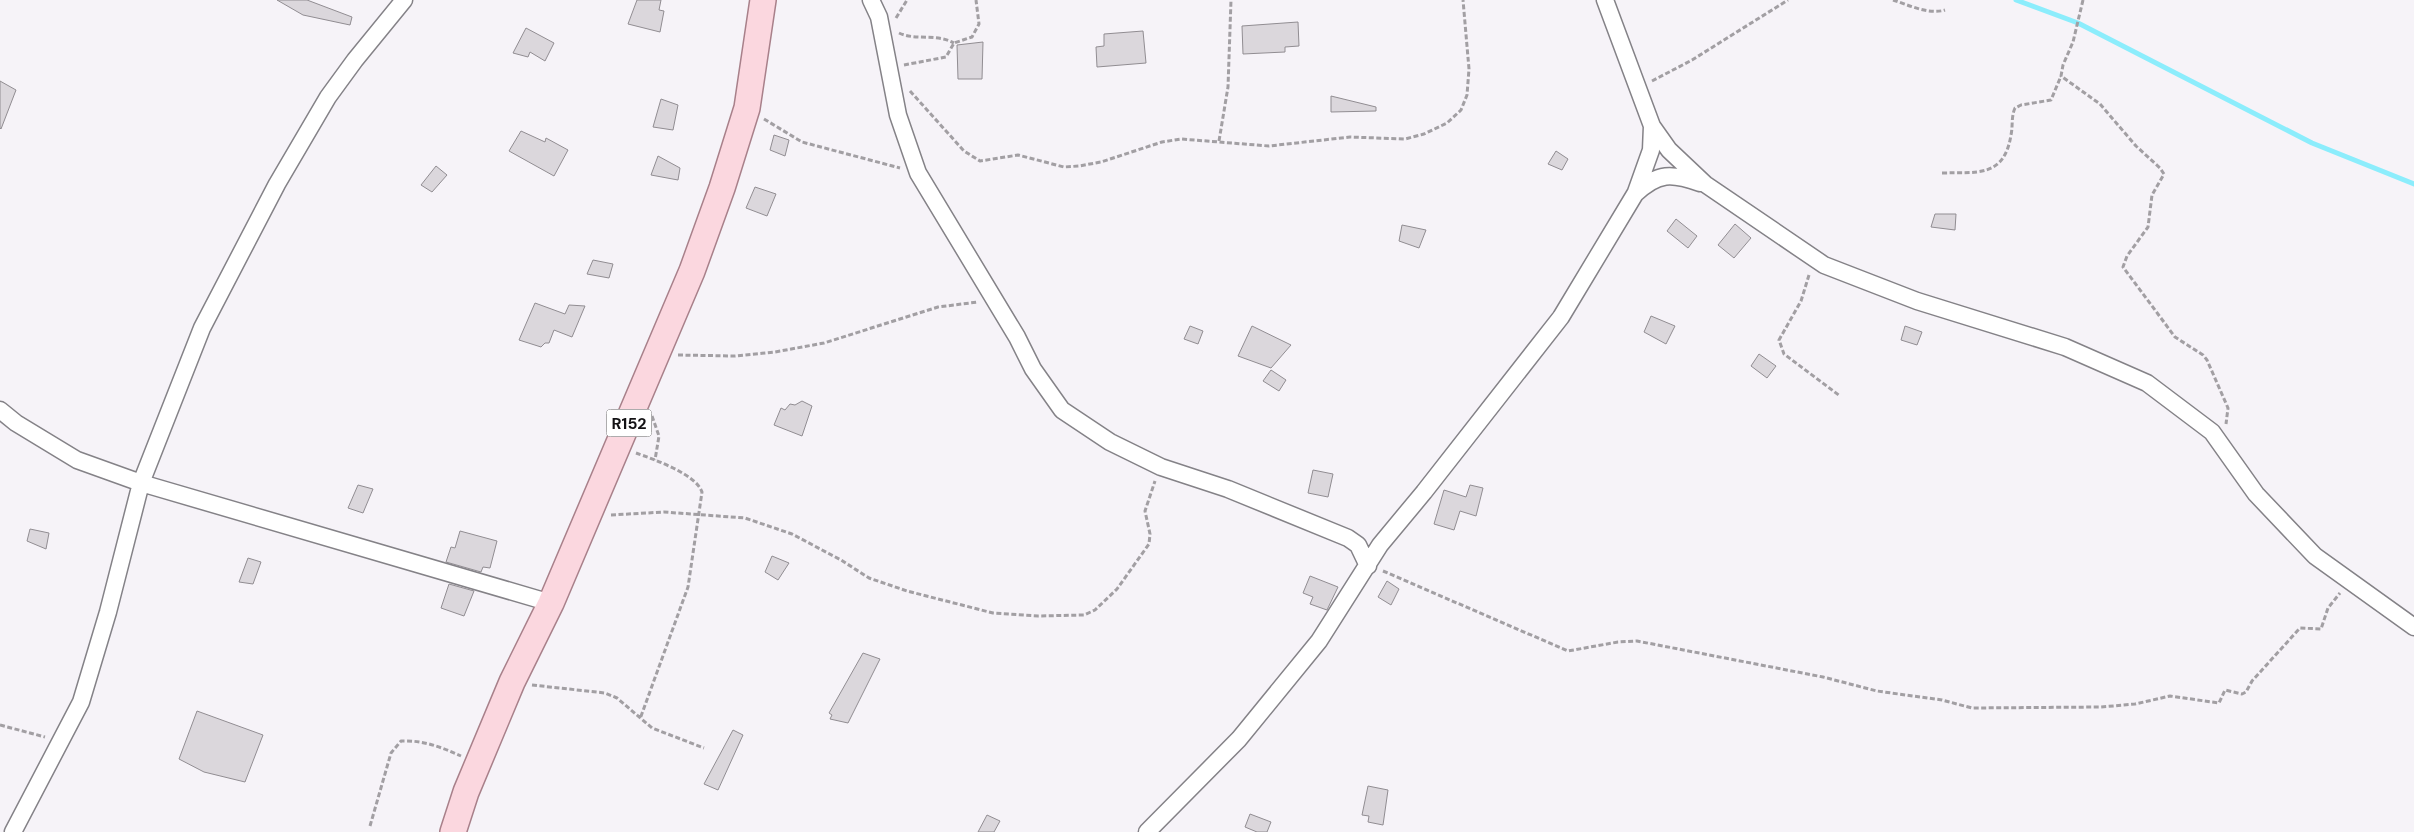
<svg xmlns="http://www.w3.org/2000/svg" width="2414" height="832" font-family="'DM Sans',sans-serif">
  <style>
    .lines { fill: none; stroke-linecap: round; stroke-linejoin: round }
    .stream { stroke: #8cedfc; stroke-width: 5 }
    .building { fill: #dbd7dc; stroke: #918d92 }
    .minor-casing { stroke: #848287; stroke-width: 19 }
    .primary-casing { stroke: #a8808a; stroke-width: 28 }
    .path { stroke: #a29fa3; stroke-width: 3; stroke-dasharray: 5 2.5; stroke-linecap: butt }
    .minor { stroke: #fff; stroke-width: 16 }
    .primary { stroke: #fbd7df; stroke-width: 25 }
    .labels { text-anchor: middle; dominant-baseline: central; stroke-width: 4; stroke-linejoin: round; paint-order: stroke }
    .shield { fill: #fff; stroke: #5a595a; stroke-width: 1 }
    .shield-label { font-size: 16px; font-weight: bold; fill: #131214 }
  </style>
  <rect width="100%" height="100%" fill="#f6f3f8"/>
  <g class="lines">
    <!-- stream -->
    <path class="stream" d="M2016,0L2078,23L2312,143L2414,184"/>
  </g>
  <!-- building -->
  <path class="building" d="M277,0H307L352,17L350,25L303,15Z
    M637,0H661L659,10L664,11L660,32L628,24Z
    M1298,22L1299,46L1285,47V52L1243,54L1242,26Z
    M526,28L554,43L545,61L530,52L528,57L513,53Z
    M1143,31L1146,63L1097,67L1096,47L1104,46V34Z
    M983,42L982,79H958L957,45Z
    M0,81L16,90L1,129L0,128Z
    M1331,96L1376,107V111L1331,112Z
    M661,99L678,105L673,130L653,127Z
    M521,131L545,142L546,138L568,150L554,176L509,151Z
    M774,135L789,140L785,156L770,150Z
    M1556,151L1568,159L1562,170L1548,164Z
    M658,156L680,168L678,180L651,175Z
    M436,166L447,175L432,192L421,185Z
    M755,187L776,194L767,216L746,208Z
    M1935,214H1956L1955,230L1931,227Z
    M1676,219L1697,236L1688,248L1667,231Z
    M1735,224L1751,238L1734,258L1718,245Z
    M1402,225L1426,230L1419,248L1399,241Z
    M593,260L613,264L609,278L587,274Z
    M535,303L565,314L569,305L585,306L572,337L554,330L549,343H545L541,347L519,340Z
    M1651,316L1675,326L1666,344L1644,332Z
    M1190,326L1203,331L1198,344L1184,339Z
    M1252,326L1291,345L1271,368L1238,356Z
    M1905,326L1922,332L1917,345L1901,340Z
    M1759,354L1776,366L1767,378L1751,366Z
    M1271,370L1286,380L1279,391L1263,381Z
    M802,401L812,406L802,436L774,425L781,408L785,410L790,404L795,405Z
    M1313,470L1333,474L1328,497L1308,493Z
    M358,485L373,489L363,513L348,508Z
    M1470,485L1483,488L1476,516L1460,511L1454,530L1434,524L1444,490L1466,497Z
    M30,529L49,533L46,549L27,541Z
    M460,531L497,541L490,568L483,567L481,572L446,562L451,547L455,548Z
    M772,556L789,563L778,580L765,572Z
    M248,558L261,562L253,584L239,582Z
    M1310,576L1338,587L1327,610L1310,604L1313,597L1303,593Z
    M1387,581L1399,589L1391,605L1378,597Z
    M449,584L474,591L464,616L441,608Z
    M863,653L880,659L848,723L830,719L832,715L829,713Z
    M197,711L263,735L245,782L204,772L179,759Z
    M733,730L743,735L718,790L704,784Z
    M1368,786L1388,790L1383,825L1368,822L1369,816L1362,815Z
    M1250,814L1271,822L1267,832H1257L1245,827Z
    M987,815L1000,821L994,832H978Z"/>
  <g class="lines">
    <defs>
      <path id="minor" d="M871,0L879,17L898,115L918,173L1017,337L1033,369L1062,410L1110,442L1161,467L1228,489L1348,538L1358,545L1368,566
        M1605,0L1652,126L1669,150L1705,184L1824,265L1917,301L2065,347L2147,383L2212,432L2256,494L2315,556L2414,627
        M1636,192L1651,150L1652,126
        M0,410L16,423L77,460L141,483L551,603
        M13,832L81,702L108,612L141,483L202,328L277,184L328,97L355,60L404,0
        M1147,832L1239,739L1319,641L1380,545L1424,492L1561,317L1635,194C1658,172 1672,173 1700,183"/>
      <path id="primary" d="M453,832L466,792L512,682L551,603L692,271L722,188L747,108L763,0"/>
    </defs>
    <!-- minor casing -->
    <use href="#minor" class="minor-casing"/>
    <!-- primary casing -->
    <use href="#primary" class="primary-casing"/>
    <!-- path -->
    <path class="path" d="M1893,0C1909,5 1928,15 1945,10
      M2083,0L2073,42L2063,65L2061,76L2100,104L2136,146L2160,168L2164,174L2152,195L2148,227L2127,256L2123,267L2175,337L2203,355L2207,360L2228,408L2226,424
      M896,18L907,0
      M899,33C916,41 936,33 954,43
      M904,65L946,57L954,43L972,37L979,24L976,0
      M1652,81L1692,60L1788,0
      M910,91L964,151L980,161L1018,155L1064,167L1079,166L1101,162L1162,142L1181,139L1269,146L1350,137L1405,139L1424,134L1447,123L1461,110L1467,95L1469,69L1463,0
      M764,119L802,142L900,168
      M1219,141L1228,87L1231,0
      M1942,173C1977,172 2004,178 2011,135C2013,126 2011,117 2015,108L2021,105L2051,100L2061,76
      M1809,275L1801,301L1779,340L1784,354L1840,396
      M678,355L735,356L775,352L824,343L938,307L978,302
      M652,416L659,436L655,460
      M636,453C653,459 696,474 702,492L688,587L640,719
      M611,515L664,512L745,518L792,534L841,560L869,578L907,591L993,613L1038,616L1084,615L1095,610L1117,589L1149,544L1150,534L1145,511L1155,481
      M1383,571L1568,651L1618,642L1637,641L1823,677L1877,691L1942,700L1972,708L2101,707L2135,704L2170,696L2219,703L2225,690L2242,694L2246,692L2252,681L2300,628L2321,629L2328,608L2340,593
      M532,685L605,693L617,698L652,728L704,748
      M0,725L45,737
      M370,826L391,753L401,741C423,740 441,747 461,756"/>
    <!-- minor -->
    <use href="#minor" class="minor"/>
    <!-- primary -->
    <use href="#primary" class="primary"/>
  </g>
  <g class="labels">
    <!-- shield labels -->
    <rect class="shield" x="606.5" y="409.5" width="45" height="27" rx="4"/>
    <g class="shield-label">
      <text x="629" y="423">R152</text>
    </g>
  </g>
</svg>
